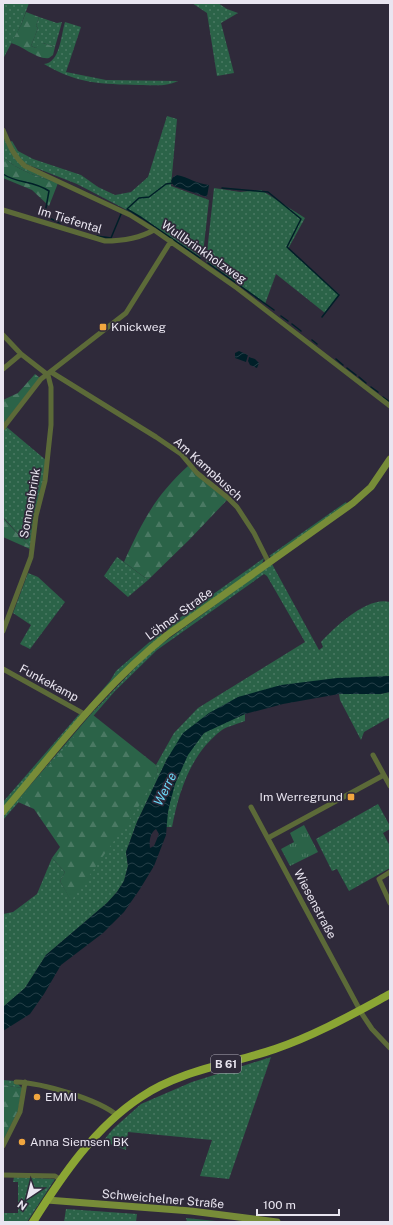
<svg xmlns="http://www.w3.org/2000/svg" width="393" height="1225" font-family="'Public Sans',sans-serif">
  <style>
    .grass { fill: url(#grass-dots) }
    .forest { fill: url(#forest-firs) }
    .park { fill: url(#park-tufts) }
    .water { fill: url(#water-waves); fill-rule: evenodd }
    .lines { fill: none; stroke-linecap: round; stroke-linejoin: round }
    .stream { stroke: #001f28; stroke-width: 1.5 }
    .street { stroke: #5c6a38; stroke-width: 5 }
    .secondary { stroke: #778c38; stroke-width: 7 }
    .primary { stroke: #8ba634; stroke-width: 8 }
    .poi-dot { fill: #f1a63f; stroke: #2f2a3a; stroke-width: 1.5 }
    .labels { text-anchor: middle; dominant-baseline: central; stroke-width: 3.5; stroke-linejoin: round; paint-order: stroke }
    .shield { fill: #2f2a3a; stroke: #b1adb9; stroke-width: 1 }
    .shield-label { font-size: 11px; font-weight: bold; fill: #e9e5f0 }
    .street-label { font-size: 12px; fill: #e9e5f0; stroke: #2f2a3a }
    .poi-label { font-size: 12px; fill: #e9e5f0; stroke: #2f2a3a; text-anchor: start }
    .water-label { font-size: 13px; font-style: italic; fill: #6bd7f7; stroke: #2f2a3a }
  </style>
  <defs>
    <pattern id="grass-dots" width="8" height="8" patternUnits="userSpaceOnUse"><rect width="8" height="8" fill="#2b6348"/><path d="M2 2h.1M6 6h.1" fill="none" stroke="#4a7963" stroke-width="1.8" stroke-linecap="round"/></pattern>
    <pattern id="forest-firs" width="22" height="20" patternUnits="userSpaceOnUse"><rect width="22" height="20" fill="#2b6348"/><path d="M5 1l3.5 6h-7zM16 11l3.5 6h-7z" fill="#4a7963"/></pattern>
    <pattern id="park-tufts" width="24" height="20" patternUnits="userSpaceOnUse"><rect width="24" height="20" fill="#2b6348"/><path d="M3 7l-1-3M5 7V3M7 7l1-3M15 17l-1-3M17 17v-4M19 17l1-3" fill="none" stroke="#4a7963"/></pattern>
    <pattern id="water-waves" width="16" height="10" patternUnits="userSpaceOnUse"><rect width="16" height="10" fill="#001f28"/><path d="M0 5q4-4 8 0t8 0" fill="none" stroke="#253f48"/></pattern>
  </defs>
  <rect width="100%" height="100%" fill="#2f2a3a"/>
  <!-- grass -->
  <path class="grass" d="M3,3H29L21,25L3,59Z
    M192,3H218L227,9L238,13L221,23L234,73L217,76L207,13Z
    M39,17L57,23L62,22L55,47L43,43L36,48L31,46L38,28L36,26Z
    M65,22L81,27L66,72L106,80L178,81C165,87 154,85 139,85C102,84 77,84 44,64C60,63 61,35 65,22Z
    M167,116L177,119L171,186L209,200L203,254L200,257L144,219L77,184L26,164L19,159L10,142L12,141L18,151L33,159L81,175L98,187L115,195L131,192L148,177Z
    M3,136C17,169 27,168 58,183C38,177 19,171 3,157Z
    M214,188L240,192L261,190L305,218L288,249L339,294L325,313L276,274L265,304L206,261Z
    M3,424L47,461L30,547L3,517Z
    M346,502L347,504L272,557L269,556Z
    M117,557L148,580L128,597L104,576Z
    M264,558L262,564L168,631L164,629Z
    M272,564L319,650L323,647L321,642C335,627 367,596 390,602V676L238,697L167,759L137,822L126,852L128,866L124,881L117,892L107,903L46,955L25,988L3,1007V914L13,912L37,894L52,858L65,872L60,881L71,900L158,771L156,765L174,733L198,708L305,642L267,576L264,574L157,650L115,691L3,820V817L91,714L149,653Z
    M28,573L38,577L65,602L30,649L20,644L31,625L13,613Z
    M161,632L162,636L85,710L110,681L116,671Z
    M390,692V717L364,732L361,740L340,700L339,694H380Z
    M80,713L81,715L3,809V802Z
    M245,714V721C238,724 228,726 222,730C191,753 179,791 172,827H166C169,795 180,757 203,734C213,724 232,720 245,714Z
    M378,804L390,826V829L383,833L390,846V868L349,891L337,869L332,871L316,839Z
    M271,1057L229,1179L200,1176L212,1140L128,1132L126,1150L103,1141L113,1129L141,1104L192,1082Z
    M3,1080L15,1081L22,1088L3,1085Z
    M14,1177L55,1179L27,1222H3V1213H18V1182H13Z
    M66,1209L137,1214L136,1222H64Z
    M186,1218L226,1222H187Z"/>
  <!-- forest -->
  <path class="forest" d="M26,12L39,17L36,26L38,28L31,46L36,48L39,44L43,43L55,47L53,55L49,58C37,60 23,46 11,43L21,25Z
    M3,157C19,171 38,177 58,183L49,206L32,190L3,178Z
    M35,374L40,378L3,424V400L18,393Z
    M188,466L227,500L189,540L148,580L124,562C142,522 155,496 188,466Z
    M3,518L30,547V549L3,537Z
    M93,715L156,765L158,771L139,806L71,901L60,881L65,872L52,858L60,847L34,809L18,802Z
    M3,1085L22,1088L18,1111L3,1141Z"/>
  <!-- park -->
  <path class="park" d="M304,825L318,852L290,866L281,849L294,842L290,833Z"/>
  <!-- water -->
  <path class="water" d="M177,175C188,177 197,184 209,185L207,197L174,186L171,181L173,177Z
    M239,351L248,355L246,362L235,358V353Z
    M249,357L255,359L259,363L257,368L250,365L248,361Z
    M390,676V692L380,694H339L283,704L245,714L204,733L188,755L175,784L168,811L166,835L154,866L140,889L124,912L103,933L61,965L44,994L30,1014L3,1031V1007L25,988L46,955L107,903L117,892L124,881L128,866L126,852L137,822L167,759L183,733L209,713L238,697L281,685L337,678ZM156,829L159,834L154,846L150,848C149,841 150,833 156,829Z"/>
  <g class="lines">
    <!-- stream -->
    <path class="stream" d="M3,174C18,184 32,180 49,191L45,213L47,217L60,223
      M173,183L166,184L149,197L139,198L127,209L142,218L200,258
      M222,188L268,192L301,219L287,247L339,295L322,317
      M97,236L111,238L121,214
      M208,263L274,310
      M281,316L288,321
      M292,324L301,331
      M312,340L317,344
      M336,359L343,365
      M347,368L356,375
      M359,377L366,383
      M371,387L378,392
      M383,397L390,402"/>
    <!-- street -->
    <path class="street" d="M3,130C9,144 13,156 25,166L130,215L154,230L237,288L390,406
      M3,210L105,241C121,241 140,238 154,230
      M3,335L21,354L48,375
      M3,369L21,354
      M51,372L156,437L181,454L197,473L228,498L237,507L254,533L269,563
      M3,428L41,379L126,313L171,241
      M3,631L31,557L36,516L45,481L51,425V387L48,375
      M3,669L86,715
      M373,755L390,786
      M251,807L362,1014L372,1029L390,1048
      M268,838L384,775
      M390,872L379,879L390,903
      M16,1082C42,1083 98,1099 118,1116
      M3,1146L20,1112L25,1082
      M3,1175L55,1176L61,1180"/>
    <!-- secondary -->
    <path class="secondary" d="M3,812C55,751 104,685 167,635L353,503L371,487L390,459
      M47,1200L191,1211L277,1222"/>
    <!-- primary -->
    <path class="primary" d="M33,1222C62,1176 95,1127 141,1097C181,1070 231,1064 275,1049C316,1035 353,1014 390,994"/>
  </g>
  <!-- markers -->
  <g class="poi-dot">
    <rect x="99" y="323" width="8" height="8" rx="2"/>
    <rect x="347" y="793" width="8" height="8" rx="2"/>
    <circle cx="37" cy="1097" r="4"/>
    <circle cx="22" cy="1142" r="4"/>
  </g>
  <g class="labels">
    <!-- shield labels -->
    <rect class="shield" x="211" y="1055" width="30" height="18" rx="3"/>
    <g class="shield-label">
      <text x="226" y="1064">B 61</text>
    </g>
    <!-- street labels -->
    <g class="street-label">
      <text transform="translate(70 220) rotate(17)">Im Tiefental</text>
      <text transform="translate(204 252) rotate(35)">Wullbrinkholzweg</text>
      <text transform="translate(208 469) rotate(42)">Am Kampbusch</text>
      <text transform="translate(30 503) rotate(-80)">Sonnenbrink</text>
      <text transform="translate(179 614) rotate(-36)">Löhner Straße</text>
      <text transform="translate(49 683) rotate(28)">Funkekamp</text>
      <text transform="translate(315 904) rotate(62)">Wiesenstraße</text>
      <text transform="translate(163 1199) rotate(5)">Schweichelner Straße</text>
    </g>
    <!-- poi labels -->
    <g class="poi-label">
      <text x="111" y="327">Knickweg</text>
      <text x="343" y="797" text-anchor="end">Im Werregrund</text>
      <text x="45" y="1097">EMMI</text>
      <text x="30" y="1142">Anna Siemsen BK</text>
    </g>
    <!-- water labels -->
    <g class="water-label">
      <text transform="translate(165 789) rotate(-64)">Werre</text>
    </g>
  </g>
  <!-- border -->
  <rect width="393" height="1225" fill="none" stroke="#e9e5f0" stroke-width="8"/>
  <!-- north arrow -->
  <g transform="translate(28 1197) rotate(215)" stroke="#2f2a3a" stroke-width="3" paint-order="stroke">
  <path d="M0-3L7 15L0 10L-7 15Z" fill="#e9e5f0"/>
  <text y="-6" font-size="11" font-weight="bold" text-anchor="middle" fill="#e9e5f0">N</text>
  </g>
  <!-- scale -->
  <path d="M257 1209v6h82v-6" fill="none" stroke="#e9e5f0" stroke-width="2"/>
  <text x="263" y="1209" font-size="12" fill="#e9e5f0" stroke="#2f2a3a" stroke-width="3" paint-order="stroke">100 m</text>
</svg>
